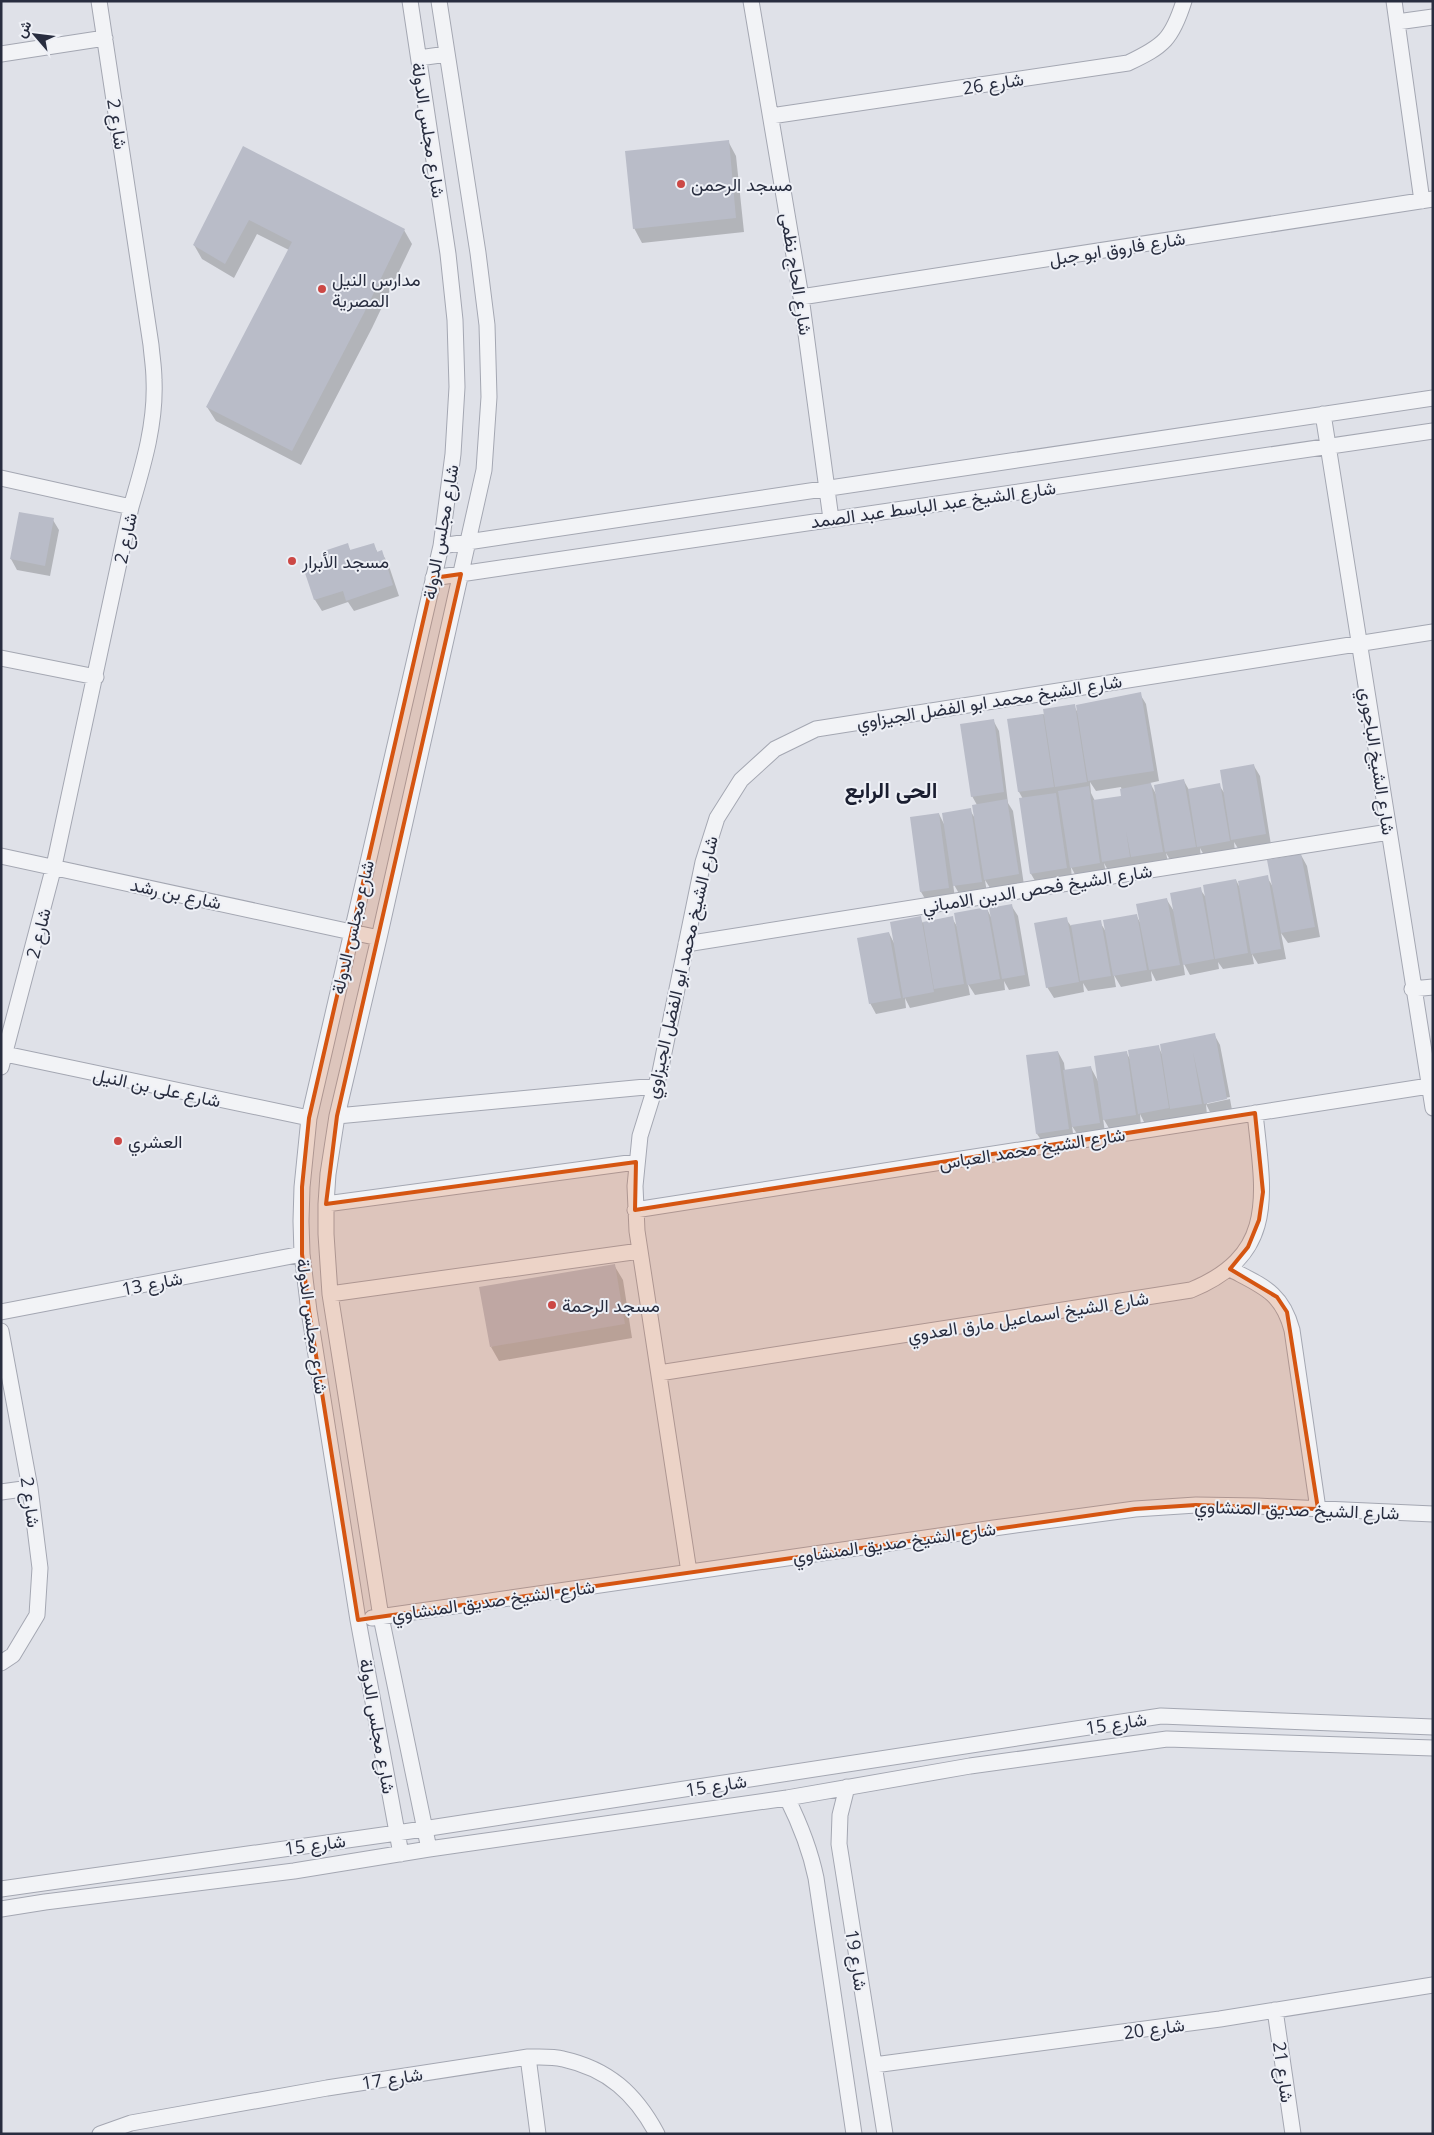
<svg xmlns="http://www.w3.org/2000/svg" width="1434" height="2135" font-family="'Open Sans',Vazirmatn,sans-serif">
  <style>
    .shadow { fill: #0003; fill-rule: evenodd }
    .building { fill: #b9bcc8 }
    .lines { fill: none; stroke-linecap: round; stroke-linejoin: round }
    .minor-casing { stroke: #a4a7b2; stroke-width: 17 }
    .minor { stroke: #f2f3f6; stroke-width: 15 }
    .marked { fill: #d55511; fill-opacity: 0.2; stroke: #d55511; stroke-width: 4; stroke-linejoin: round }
    .poi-dot { fill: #cc4845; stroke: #eef0f6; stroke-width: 2 }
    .labels { text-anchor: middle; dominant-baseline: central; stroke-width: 4; stroke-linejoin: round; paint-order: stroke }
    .street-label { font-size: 18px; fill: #282d3f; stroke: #eef0f6 }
    .poi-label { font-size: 18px; fill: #282d3f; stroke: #eef0f6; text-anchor: start }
    .district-label { font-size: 22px; font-weight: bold; fill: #1a1e30; stroke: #eef0f6 }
  </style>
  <rect width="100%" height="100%" fill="#dfe1e8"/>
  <!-- shadow -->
  <path class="shadow" d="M728,141L736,156L744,232L642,243L634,228Z
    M244,148L404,230L412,244L372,328L301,465L216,421L207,407L289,250L257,234L234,278L202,259L194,245Z
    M53,520L59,530L50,576L17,570L11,559Z
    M373,544L378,553L381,552L388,563L399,596L354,611L348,602L322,611L315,600L306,571L328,561L347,545L351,551Z
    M1140,694L1146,704L1159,781L1150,783L1156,794L1184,781L1189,790L1219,785L1225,794L1254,766L1260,776L1271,845L1239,850L1234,842L1235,852L1205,857L1200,848L1201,858L1172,863L1166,853L1168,862L1109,872L1104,863L1106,873L1077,878L1071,867L1072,879L1037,884L1031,874L1023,799L1019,792L1008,720L1045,714L1074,706L1078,713ZM1090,782L1096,791L1121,787L1123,797L1095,801L1091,793Z
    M993,720L999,731L1008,803L1013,811L1024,885L992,891L985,880L987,893L961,897L953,883L955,899L927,902L921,892L939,814L945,826L970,810L976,820L977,805L972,796Z
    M1301,855L1307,866L1320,937L1288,943L1281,933L1286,959L1258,964L1252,954L1254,964L1223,969L1218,962L1219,969L1190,975L1183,962L1185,975L1156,981L1151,971L1152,981L1121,987L1114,975L1116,987L1088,991L1083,983L1084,992L1054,998L1047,987L1066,919L1071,926L1100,922L1106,932L1136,915L1141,924L1167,900L1175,913L1200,889L1207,899L1236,880L1240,888L1267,877L1273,887Z
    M1011,905L1018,916L1030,986L1009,990L1004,981L1005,990L975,995L968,984L970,995L910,1008L905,998L906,1008L876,1014L870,1003L889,933L894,943L920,918L923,923L952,918L958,928L987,909L991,917Z
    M1214,1034L1220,1045L1230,1097L1207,1102V1104L1230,1099L1232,1110L1211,1114L1206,1104L1207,1115L1145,1124L1140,1114L1141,1126L1110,1130L1103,1118L1105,1133L1079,1137L1072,1126L1074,1140L1044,1144L1037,1134L1058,1052L1064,1063L1065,1071L1091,1068L1098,1081L1126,1052L1130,1059L1158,1046L1162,1054Z
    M614,1265L623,1280L632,1338L499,1361L491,1347Z"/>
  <!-- building -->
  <path class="building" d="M729,140L736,218L633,229L625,151Z
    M243,146L405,229L364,313L292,451L206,407L292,242L249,220L225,264L193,245Z
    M19,512L54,518L45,566L10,559Z
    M348,543L350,550L374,543L377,552L382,550L393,585L346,601L343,591L314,600L304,570L327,561L324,551Z
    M1141,692L1154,771L1088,781L1076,705Z
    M1075,704L1087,782L1055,787L1043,709Z
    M1043,714L1054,787L1018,792L1007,719Z
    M994,719L1004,792L971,797L960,724Z
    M1254,764L1266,834L1231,840L1220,770Z
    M1184,779L1196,847L1165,852L1154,785Z
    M1151,783L1163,852L1131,857L1126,831L1130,857L1102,862L1093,800L1121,796L1120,789Z
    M1220,783L1230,841L1197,847L1188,789Z
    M1089,786L1100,863L1070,868L1058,791Z
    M1056,793L1067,868L1030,874L1019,798Z
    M1007,799L1019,874L984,880L972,805Z
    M971,808L982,882L953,886L942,813Z
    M939,813L949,888L920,892L910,817Z
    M1301,854L1315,927L1281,933L1267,860Z
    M1268,875L1281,949L1251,954L1238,881Z
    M1236,879L1248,953L1215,959L1203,885Z
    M1201,887L1214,959L1183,965L1170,893Z
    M1167,898L1180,965L1149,970L1136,904Z
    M1012,904L1025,975L1002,979L989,908Z
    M987,907L1000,979L967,985L954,913Z
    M1137,914L1147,970L1113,976L1103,920Z
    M921,916L934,992L903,998L890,922Z
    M953,916L964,984L934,989L923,922Z
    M1067,917L1079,982L1046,988L1034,923Z
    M1101,920L1111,976L1080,981L1071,925Z
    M889,932L901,998L869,1004L857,938Z
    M1215,1033L1227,1099L1204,1104L1193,1052L1202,1104L1170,1109L1160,1044Z
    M1159,1045L1169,1108L1138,1114L1128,1050Z
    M1058,1051L1069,1129L1036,1134L1026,1055Z
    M1127,1051L1136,1115L1103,1120L1094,1056Z
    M1091,1066L1100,1123L1072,1127L1063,1070Z
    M615,1264L625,1324L490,1347L479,1287Z"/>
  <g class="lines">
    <defs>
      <path id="minor" d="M751,1L801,297L831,519
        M1394,1L1422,201
        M1397,22L1433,17
        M1,54L105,38
        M419,58L447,54
        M771,116L1128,63C1164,46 1172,39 1184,1
        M801,297L1433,199
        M1323,414L1433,1108
        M1,478L131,507
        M441,546L1433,398
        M433,578L1433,431
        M1,658L96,677
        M1,856L379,938
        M686,944L1389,832
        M1412,989L1433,987
        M5,1054L309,1118
        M1,1067L54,866L131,507C143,466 156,424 154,380C154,368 152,357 151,345L99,1
        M337,1116L656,1086
        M326,1204L636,1162
        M635,1210L1429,1086
        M1230,1269C1262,1286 1282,1292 1292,1330L1318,1509
        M330,1294L640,1251
        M1,1312L302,1254
        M1,1331L30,1488L40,1568L37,1615L13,1655L1,1663
        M659,1373L1191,1290C1279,1254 1263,1192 1255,1113
        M1,1492L30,1488
        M689,1572L637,1231L635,1186L640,1136L660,1072L703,862L717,818L741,780L775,749L816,729L1433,632
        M372,1618L994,1528L1135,1509L1196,1505L1257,1506L1433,1514
        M847,1787L840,1815L839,1844L885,2134
        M787,1798C800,1824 810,1849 816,1878L854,2134
        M429,1849L381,1617L330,1294L326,1234V1204L328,1174L337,1116L379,938L484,470L489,397L487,325L478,253L439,1
        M401,1854L358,1620L309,1311L302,1254L301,1221L302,1187L309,1118L441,546L453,454L457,387L455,320L448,254L410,1
        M1,1889L397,1833L1161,1716L1433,1727
        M1,1909L45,1902L294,1871L429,1849L787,1798L970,1766L1167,1739L1433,1748
        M1275,2010L1293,2134
        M528,2057L538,2134
        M874,2065L1220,2019L1433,1985
        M100,2134L131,2123L327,2088L528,2057C539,2057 552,2056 563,2059C608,2069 635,2093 657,2134"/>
    </defs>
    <!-- minor casing -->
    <use href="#minor" class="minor-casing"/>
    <!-- minor -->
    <use href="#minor" class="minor"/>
  </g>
  <!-- marked area -->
  <path class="marked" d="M461,574L337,1116L326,1204L636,1162L635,1210L1255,1113L1263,1192L1259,1220L1248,1247L1230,1269L1277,1297L1287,1312L1318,1509L1196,1505L1135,1509L358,1620L309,1311L302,1254V1187L309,1118L433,578Z"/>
  <!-- markers -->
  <g class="poi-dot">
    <circle cx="681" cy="184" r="5"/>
    <circle cx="322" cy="289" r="5"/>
    <circle cx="292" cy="561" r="5"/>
    <circle cx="118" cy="1141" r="5"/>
    <circle cx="552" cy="1305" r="5"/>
  </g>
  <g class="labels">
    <!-- street labels -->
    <g class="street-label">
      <text transform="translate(993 83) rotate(-9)">شارع 26</text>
      <text transform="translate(118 124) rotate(81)">شارع 2</text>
      <text transform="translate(429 130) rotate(81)">شارع مجلس الدولة</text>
      <text transform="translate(1117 248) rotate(-9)">شارع فاروق ابو جبل</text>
      <text transform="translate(797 274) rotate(81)">شارع الحاج نظمى</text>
      <text transform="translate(933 504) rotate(-8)">شارع الشيخ عبد الباسط عبد الصمد</text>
      <text transform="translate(440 532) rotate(-80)">شارع مجلس الدولة</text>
      <text transform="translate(125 538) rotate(-78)">شارع 2</text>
      <text transform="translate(989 701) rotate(-9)">شارع الشيخ محمد ابو الفضل الجيزاوي</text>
      <text transform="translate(1378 761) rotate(81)">شارع الشيخ الباجوري</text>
      <text transform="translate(1037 888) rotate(-9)">شارع الشيخ فحص الدين الامباني</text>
      <text transform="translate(176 893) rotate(12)">شارع بن رشد</text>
      <text transform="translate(352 927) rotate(-77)">شارع مجلس الدولة</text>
      <text transform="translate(38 933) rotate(-76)">شارع 2</text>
      <text transform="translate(681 967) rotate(-77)">شارع الشيخ محمد ابو الفضل الجيزاوي</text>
      <text transform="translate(157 1087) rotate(12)">شارع على بن النيل</text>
      <text transform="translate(1032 1148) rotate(-9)">شارع الشيخ محمد العباس</text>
      <text transform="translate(152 1283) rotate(-11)">شارع 13</text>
      <text transform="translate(1028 1316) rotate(-9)">شارع الشيخ اسماعيل مارق العدوي</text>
      <text transform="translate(313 1326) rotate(82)">شارع مجلس الدولة</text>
      <text transform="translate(31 1502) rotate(82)">شارع 2</text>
      <text transform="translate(1297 1509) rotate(2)">شارع الشيخ صديق المنشاوي</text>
      <text transform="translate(894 1542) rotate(-8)">شارع الشيخ صديق المنشاوي</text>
      <text transform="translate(493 1600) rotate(-8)">شارع الشيخ صديق المنشاوي</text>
      <text transform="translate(1116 1723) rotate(-9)">شارع 15</text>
      <text transform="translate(378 1726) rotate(80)">شارع مجلس الدولة</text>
      <text transform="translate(716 1785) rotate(-9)">شارع 15</text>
      <text transform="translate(315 1844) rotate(-8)">شارع 15</text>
      <text transform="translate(857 1960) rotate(81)">شارع 19</text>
      <text transform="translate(1154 2028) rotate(-8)">شارع 20</text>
      <text transform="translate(1284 2072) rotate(82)">شارع 21</text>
      <text transform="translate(392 2078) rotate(-9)">شارع 17</text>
    </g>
    <!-- poi labels -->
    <g class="poi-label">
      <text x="691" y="184">مسجد الرحمن</text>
      <text x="332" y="279">مدارس النيل<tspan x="332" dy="21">المصرية</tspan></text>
      <text x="302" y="561">مسجد الأبرار</text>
      <text x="128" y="1141">العشري</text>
      <text x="562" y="1305">مسجد الرحمة</text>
    </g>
    <!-- district labels -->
    <g class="district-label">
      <text x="891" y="789">الحى الرابع</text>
    </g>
  </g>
  <!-- border -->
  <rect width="1434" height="2135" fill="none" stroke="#282d3f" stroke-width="5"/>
  <!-- north arrow -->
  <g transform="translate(35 35) rotate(298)" stroke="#eef0f6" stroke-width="4" paint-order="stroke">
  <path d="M0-4L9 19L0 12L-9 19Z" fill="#282d3f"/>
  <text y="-8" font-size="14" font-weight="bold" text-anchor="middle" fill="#282d3f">ش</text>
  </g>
</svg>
